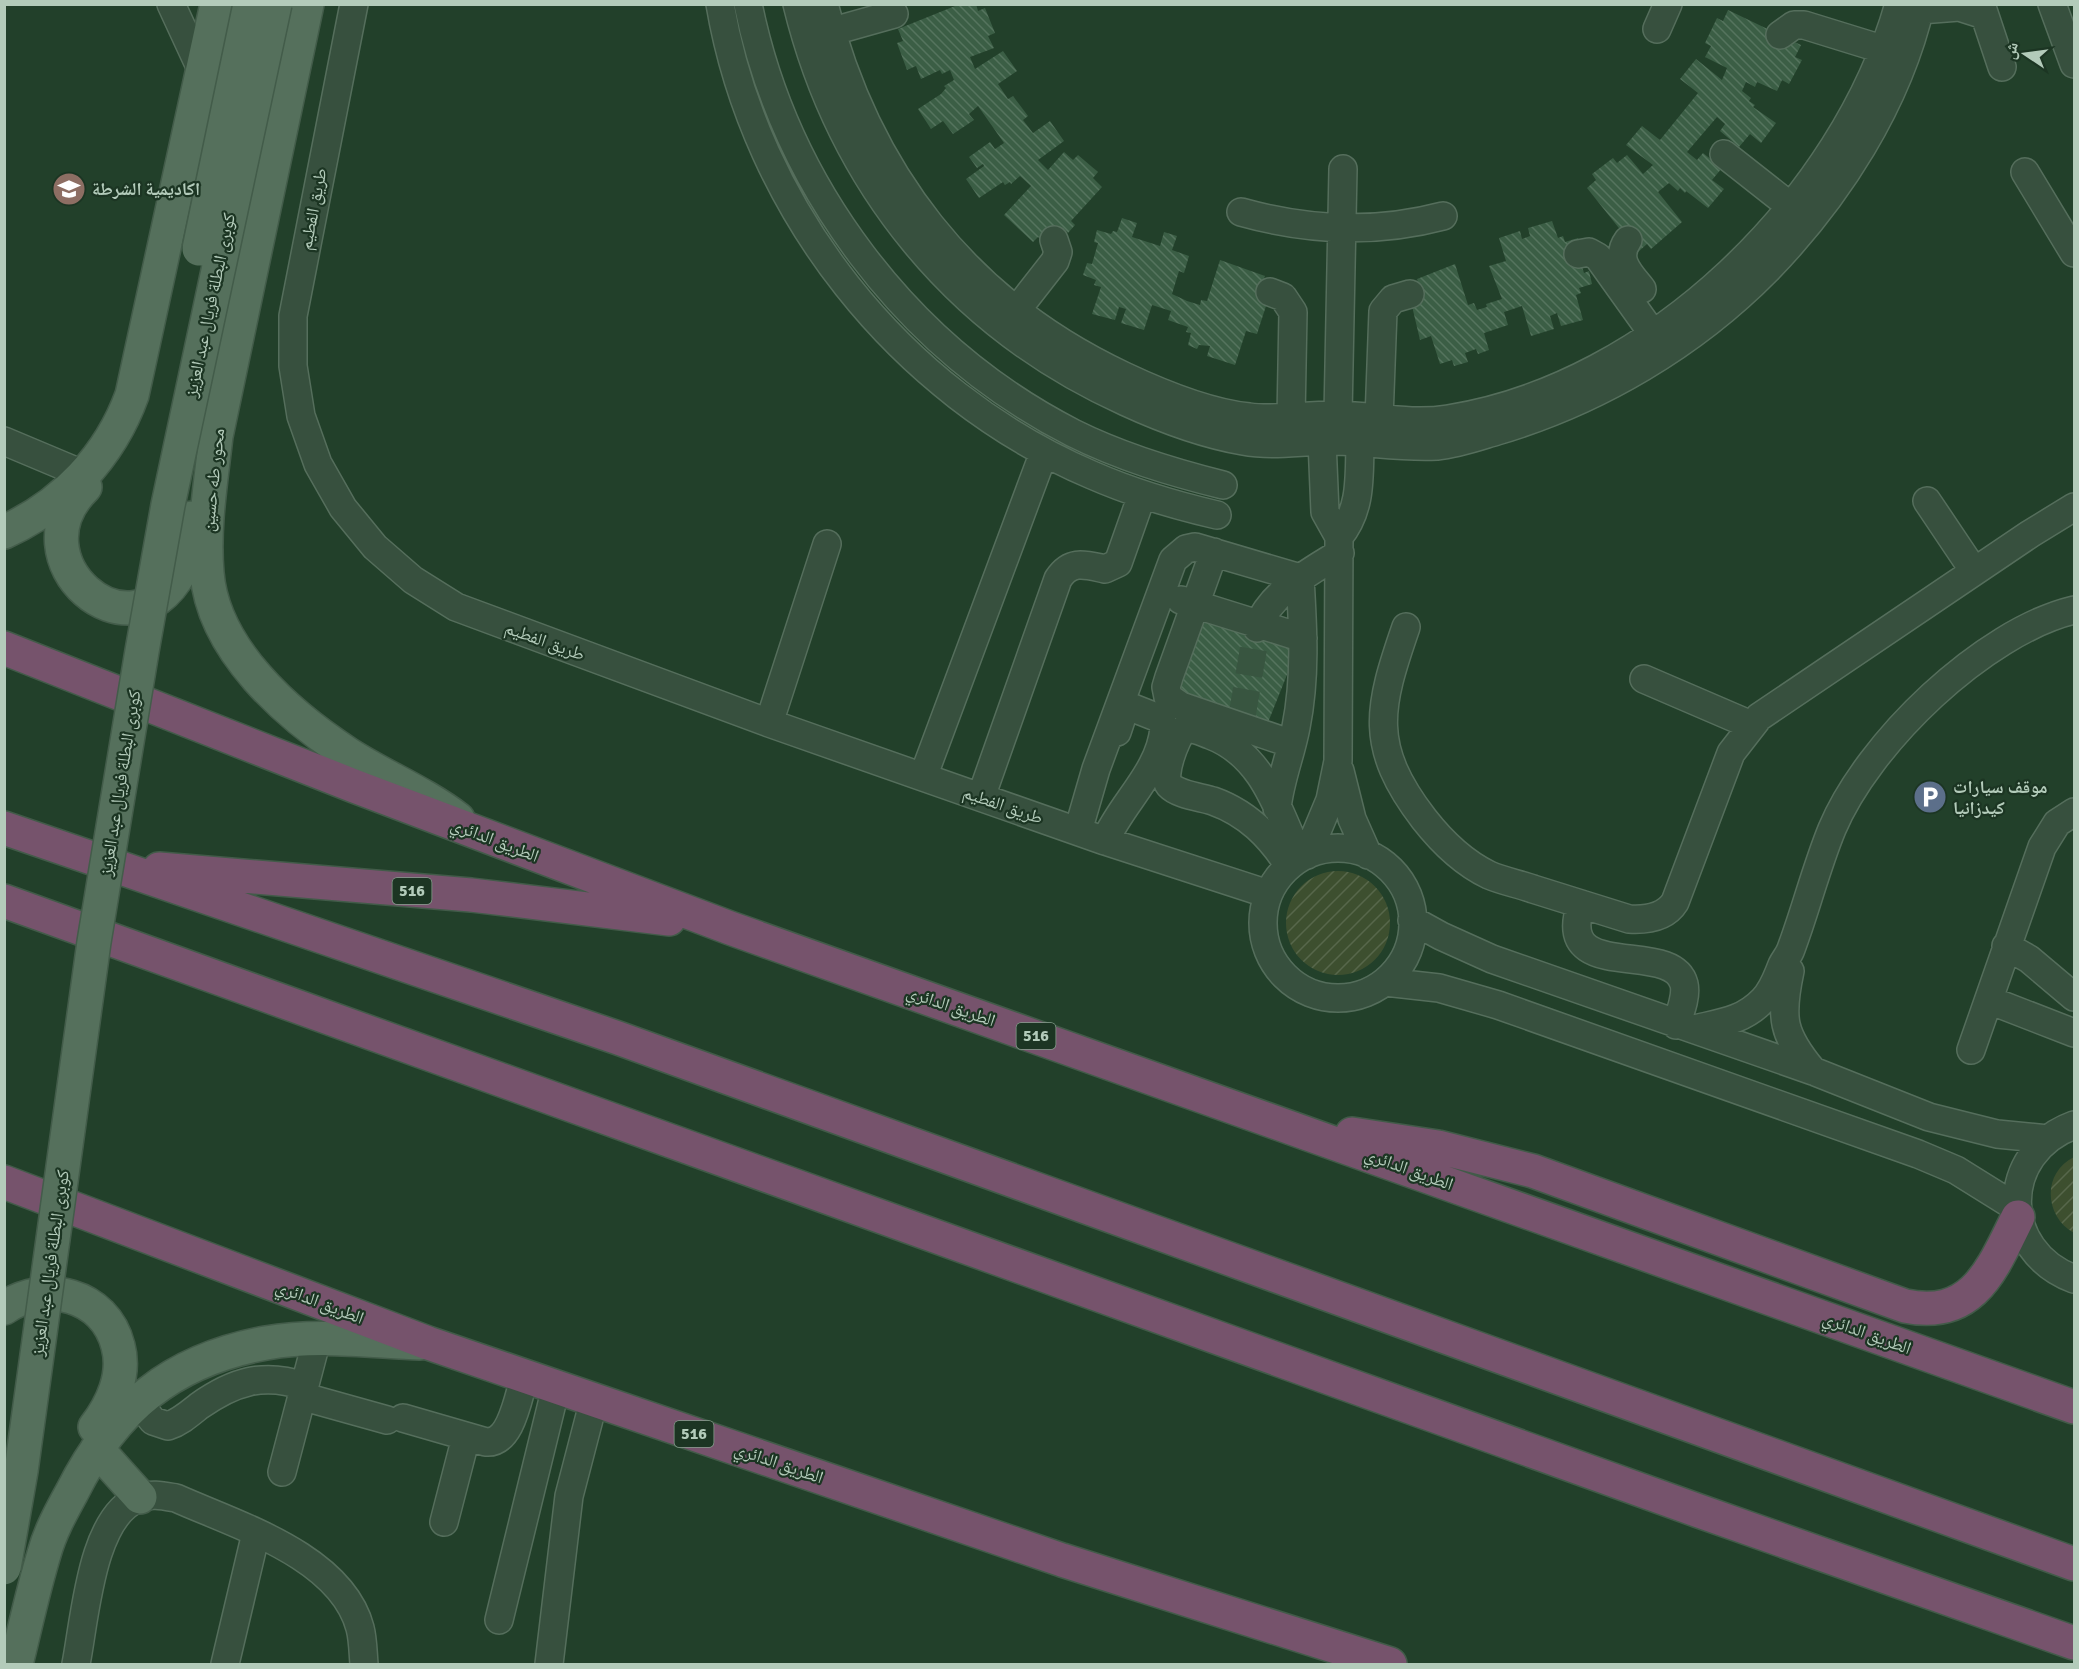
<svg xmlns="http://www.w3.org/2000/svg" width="2079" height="1669" font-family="Signika,'Noto Naskh Arabic',sans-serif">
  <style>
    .garden { fill: url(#garden-furrows) }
    .building { fill: url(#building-back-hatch) }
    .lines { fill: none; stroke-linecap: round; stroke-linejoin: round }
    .minor-tunnel { stroke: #385540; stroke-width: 27; stroke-dasharray: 27 14; stroke-linecap: butt }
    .minor-casing { stroke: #556e5c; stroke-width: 30 }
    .major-casing { stroke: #435c4a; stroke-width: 36 }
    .highway-casing { stroke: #425b49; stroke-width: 36 }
    .minor { stroke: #37503e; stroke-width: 27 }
    .major { stroke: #55705c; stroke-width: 33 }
    .highway { stroke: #76536c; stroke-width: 33 }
    .major-bridge-casing { stroke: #435c4a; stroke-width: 36; stroke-linecap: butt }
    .major-bridge { stroke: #55705c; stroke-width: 33 }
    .labels { text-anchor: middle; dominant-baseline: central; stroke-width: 4.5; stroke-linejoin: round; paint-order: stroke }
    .shield { fill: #1c3523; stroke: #869e8d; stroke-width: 1.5 }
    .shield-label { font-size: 16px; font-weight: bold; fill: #b3cbba }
    .poi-label { font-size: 18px; font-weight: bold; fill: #b3cbba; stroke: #1c3523; text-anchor: start }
    .street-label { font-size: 18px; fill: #b3cbba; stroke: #1c3523 }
  </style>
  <defs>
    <pattern id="garden-furrows" width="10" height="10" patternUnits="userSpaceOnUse" patternTransform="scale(1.5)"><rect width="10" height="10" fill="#3d4f2f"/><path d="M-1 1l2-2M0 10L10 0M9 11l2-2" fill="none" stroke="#57674b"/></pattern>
    <pattern id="building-back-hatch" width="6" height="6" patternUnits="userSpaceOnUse" patternTransform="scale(1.5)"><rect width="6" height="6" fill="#3b5e45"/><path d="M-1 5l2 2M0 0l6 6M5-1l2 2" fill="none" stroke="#55745e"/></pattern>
  </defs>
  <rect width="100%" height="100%" fill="#22402a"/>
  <!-- garden -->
  <path class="garden" d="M1286 923a52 52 0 1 1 104 0a52 52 0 1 1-104 0Z
    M2074,1157V1233C2044,1216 2042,1173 2074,1157Z"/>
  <!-- building -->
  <path class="building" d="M960,4H976L978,11L985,8L995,33L988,36L994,48L970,57L975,69L1003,51L1017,71L998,84L1008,99L1013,96L1028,116L1023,120L1033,133L1050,121L1064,141L1038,160L1048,170L1064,152L1073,160L1078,155L1098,172L1093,178L1102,187L1071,221L1075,225L1068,233L1064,229L1048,246L1038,237L1033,242L1004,215L1031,186L1020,176L1011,184L1010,182L1005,185L1003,182L979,198L966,179L984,166L983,164L977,168L969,157L990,142L995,149L1004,143L978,106L969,114L974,120L953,134L943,121L931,129L918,109L941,94L946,88L944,86L954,80L950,70L942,74L940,70L921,79L916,66L907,70L897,43L903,41L898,29Z
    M1728,10L1801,45L1795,57L1802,60L1789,84L1782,80L1777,91L1757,82L1755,87L1746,82L1742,91L1751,98L1749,101L1755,105L1753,107L1776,123L1761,143L1750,134L1739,147L1720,131L1725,124L1717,117L1687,152L1697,160L1703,153L1722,168L1712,180L1724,189L1708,208L1686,191L1685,193L1680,188L1678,191L1669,183L1658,192L1682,222L1651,249L1647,244L1638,252L1587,188L1596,180L1592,174L1613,158L1617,163L1627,155L1643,174L1653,165L1626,145L1642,126L1660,140L1698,93L1680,79L1696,59L1722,80L1727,68L1705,57L1711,46L1705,43L1717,18L1723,21Z
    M1122,218L1137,223L1132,237L1160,246L1164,232L1177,236L1172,250L1189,256L1184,273L1179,271L1172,294L1187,301L1200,305L1201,300L1207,301L1220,260L1265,276L1263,281L1273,284L1257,334L1246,331L1235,365L1207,356L1210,346L1199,345L1197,349L1188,345L1191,333L1186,332L1188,327L1168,320L1171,311L1152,305L1144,330L1121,323L1126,309L1119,307L1115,320L1092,314L1101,287L1094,285L1096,280L1083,275L1087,263L1092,264L1098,243L1094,242L1097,230L1111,234L1113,231L1117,232Z
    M1552,221L1558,238L1563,236L1565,242L1578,238L1582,250L1577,251L1584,273L1589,271L1592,284L1579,288L1581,293L1576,295L1583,320L1561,326L1557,313L1550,316L1554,329L1531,336L1522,306L1504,312L1508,325L1484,333L1489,350L1478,354L1476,349L1465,353L1468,362L1454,366L1452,360L1440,364L1431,336L1420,340L1408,289L1419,285L1417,279L1455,264L1468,305L1474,303L1477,310L1487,307L1486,304L1502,299L1489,266L1506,261L1499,238L1520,231L1522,239L1530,236L1528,228Z
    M1197,610L1300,642L1267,725L1174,691Z"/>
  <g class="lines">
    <!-- minor-tunnel -->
    <path class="minor-tunnel" d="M1242,716L1257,628"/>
    <defs>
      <path id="minor" d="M171,4L202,71
        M354,4L293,316V366L301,416L318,464L343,508L375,547L413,580L456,607L769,723L1105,841L1268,894
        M720,4C755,210 900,393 1092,475C1133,493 1174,505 1217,515
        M748,4C785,187 907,348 1073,433C1121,457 1171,472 1223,485
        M797,4C841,184 957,326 1126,402C1163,419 1203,434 1243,441C1275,447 1305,440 1336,441C1370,442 1403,448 1437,446C1458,444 1477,437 1497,431C1598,401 1693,345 1767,270C1838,197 1898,104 1921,4
        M824,4C866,172 966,302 1124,376C1160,393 1210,413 1249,417C1279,421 1308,414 1338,415C1375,416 1410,425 1448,419C1652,387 1844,199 1899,4
        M1981,4L2002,67
        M2052,4L2074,64
        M1920,10L1959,7L1984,15
        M1657,29L1668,4
        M830,32L894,14
        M1780,35L1794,25H1804L1885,50
        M1724,154L1790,206
        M2025,172L2074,253
        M1241,212C1309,231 1375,234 1443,216
        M1628,240C1614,259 1630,274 1642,289
        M1578,254L1589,252L1598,257L1653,334
        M1270,292L1283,297L1293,312L1291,418
        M1016,311L1055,261L1058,252L1054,240
        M1338,415L1343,169
        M1379,419L1383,311L1393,299L1410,294
        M4,441L85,475
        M1927,501L1974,571
        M1339,537C1362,509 1359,477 1360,443
        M1214,552L1169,677L1166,687L1168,697L1181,706L1292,744
        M1181,600L1303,638
        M1406,627C1378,708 1368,746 1424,819C1442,842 1462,862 1489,875C1503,881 1519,884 1533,889C1565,899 1597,909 1629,919C1646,920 1665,918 1675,902L1731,753L1759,717L2030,534L2074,507
        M1257,628C1271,592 1308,573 1340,553
        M1644,679L1751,725
        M769,723L827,544
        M1340,771L1352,819L1368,855
        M923,777L1044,452
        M981,797L1058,579C1071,559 1086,565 1105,569L1118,563L1142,495
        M1078,831L1096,769L1173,560L1186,549L1195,547L1300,578C1303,628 1306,677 1296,727C1291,754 1280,780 1277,808
        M1105,841C1122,802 1160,772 1164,728L1161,719L1133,708L1123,714L1117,732
        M1263 923a75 75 0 1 1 150 0a75 75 0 1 1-150 0Z
        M1307,855L1330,800L1338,761L1339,537L1325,512L1322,441
        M1289,866C1270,836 1247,813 1213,801C1201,797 1178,795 1169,785C1161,776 1176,738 1183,730C1192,726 1201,732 1210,735C1264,755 1278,811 1300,858
        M1581,904C1553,986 1672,938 1684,984C1687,996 1680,1013 1676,1025
        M1412,920L1441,936L1492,959L1813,1071L1929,1117L1997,1134L2048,1139
        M2006,946L2029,959L2074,997
        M1790,971C1780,1018 1782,1034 1813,1071
        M1385,982L1439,988L1498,1005L1918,1154L1956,1170L2017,1208
        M1989,1000L2074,1033
        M1694,1029C1720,1023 1743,1021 1763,1000C1773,990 1777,977 1782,965C1785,959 1789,955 1791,949C1806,909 1816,868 1832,829C1868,743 1983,632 2074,610
        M1971,1050L2042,847L2057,823L2074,812
        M2074,1125C1998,1153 1999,1251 2074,1279
        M301,1396L387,1420
        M137,1401L153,1421L168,1426C180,1422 189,1414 199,1406C233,1382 263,1372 304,1386
        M403,1418L486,1442C512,1444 518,1396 525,1376
        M282,1472L317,1339
        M444,1522L466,1437
        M499,1620L556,1387
        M76,1664C85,1619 91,1516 139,1498C151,1493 164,1496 176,1498C236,1525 341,1556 360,1628C363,1639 363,1653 364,1664
        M225,1664L256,1533
        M549,1664L569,1496L594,1400"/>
      <path id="major" d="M307,4L216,436C211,481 203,527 207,573C213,650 288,715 348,754C384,777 424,793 458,819
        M85,487C11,559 130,664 180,572C189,557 189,536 192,518
        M4,532C64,505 110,456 132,395L217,4
        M4,1308C45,1280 105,1294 118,1346C126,1375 112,1405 95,1427
        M97,1449L140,1497
        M16,1664C25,1628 33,1590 44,1554C50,1532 61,1512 72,1492C114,1408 172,1360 266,1343C316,1334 369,1341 420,1343"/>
      <path id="highway" d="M4,648L354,786L730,928L2074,1407
        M4,828L618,1038L2074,1564
        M159,869L471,895L669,919
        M4,901L1699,1511L2074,1643
        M1352,1134L1438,1147L1533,1171L1905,1306C1974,1320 1992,1269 2018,1217
        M4,1182L428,1343L1062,1560L1390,1664"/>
    </defs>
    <!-- minor casing -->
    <use href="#minor" class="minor-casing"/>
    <!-- major casing -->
    <use href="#major" class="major-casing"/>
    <!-- highway casing -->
    <use href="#highway" class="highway-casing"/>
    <!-- minor -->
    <use href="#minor" class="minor"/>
    <!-- major -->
    <use href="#major" class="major"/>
    <!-- highway -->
    <use href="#highway" class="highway"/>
    <defs>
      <path id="major-bridge" d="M199,249L250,4
        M4,1568L21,1471L94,942L142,651L168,505L275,4"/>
    </defs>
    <!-- major-bridge casing -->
    <use href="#major-bridge" class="major-bridge-casing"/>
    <!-- major-bridge -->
    <use href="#major-bridge" class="major-bridge"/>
  </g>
  <!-- icons -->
  <defs>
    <symbol id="university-disc" viewBox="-11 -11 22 22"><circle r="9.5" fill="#8d6e63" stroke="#1c3523"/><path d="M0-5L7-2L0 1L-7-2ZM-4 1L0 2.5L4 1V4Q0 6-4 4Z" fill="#fff"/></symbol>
    <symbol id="parking-disc" viewBox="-11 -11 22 22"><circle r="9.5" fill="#5c6f8a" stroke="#1c3523"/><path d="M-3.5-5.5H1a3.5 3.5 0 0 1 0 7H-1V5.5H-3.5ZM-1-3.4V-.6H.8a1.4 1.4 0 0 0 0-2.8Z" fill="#fff"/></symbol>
  </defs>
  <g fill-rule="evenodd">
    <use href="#university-disc" x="50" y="170" width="38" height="38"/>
    <use href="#parking-disc" x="1911" y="778" width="38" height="38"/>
  </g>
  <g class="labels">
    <!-- shield labels -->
    <g class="shield">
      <rect x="392.5" y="878" width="39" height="26" rx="4.5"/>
      <rect x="1016.5" y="1023" width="39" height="26" rx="4.5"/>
      <rect x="674.5" y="1421" width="39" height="26" rx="4.5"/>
    </g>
    <g class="shield-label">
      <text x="412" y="891">516</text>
      <text x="1036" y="1036">516</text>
      <text x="694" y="1434">516</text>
    </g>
    <!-- poi labels -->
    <g class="poi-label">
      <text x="92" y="189">اكاديمية الشرطة</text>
      <text x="1953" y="787">موقف سيارات<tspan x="1953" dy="21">كيدزانيا</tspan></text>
    </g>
    <!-- street labels -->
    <g class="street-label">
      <text transform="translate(313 209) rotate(-79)">طريق الفطيم</text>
      <text transform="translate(210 305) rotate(-78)">كوبرى البطلة فريال عبد العزيز</text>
      <text transform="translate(213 480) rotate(-84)">محور طه حسين</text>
      <text transform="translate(545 641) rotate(20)">طريق الفطيم</text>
      <text transform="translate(120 783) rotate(-81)">كوبرى البطلة فريال عبد العزيز</text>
      <text transform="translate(1003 805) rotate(19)">طريق الفطيم</text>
      <text transform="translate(495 840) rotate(21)">الطريق الدائري</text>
      <text transform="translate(951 1006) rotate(19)">الطريق الدائري</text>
      <text transform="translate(1409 1169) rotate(20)">الطريق الدائري</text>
      <text transform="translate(50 1263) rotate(-82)">كوبرى البطلة فريال عبد العزيز</text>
      <text transform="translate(320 1302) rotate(21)">الطريق الدائري</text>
      <text transform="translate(1867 1333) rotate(20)">الطريق الدائري</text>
      <text transform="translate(779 1463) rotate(19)">الطريق الدائري</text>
    </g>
  </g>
  <!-- border -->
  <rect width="2079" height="1669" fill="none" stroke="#b3cbba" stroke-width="12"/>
  <!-- north arrow -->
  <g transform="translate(2025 54) rotate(283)" stroke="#1c3523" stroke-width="4.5" paint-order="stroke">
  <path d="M0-4.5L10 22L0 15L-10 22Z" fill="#b3cbba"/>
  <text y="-9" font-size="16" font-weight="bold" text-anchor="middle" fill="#b3cbba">ش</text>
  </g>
</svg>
